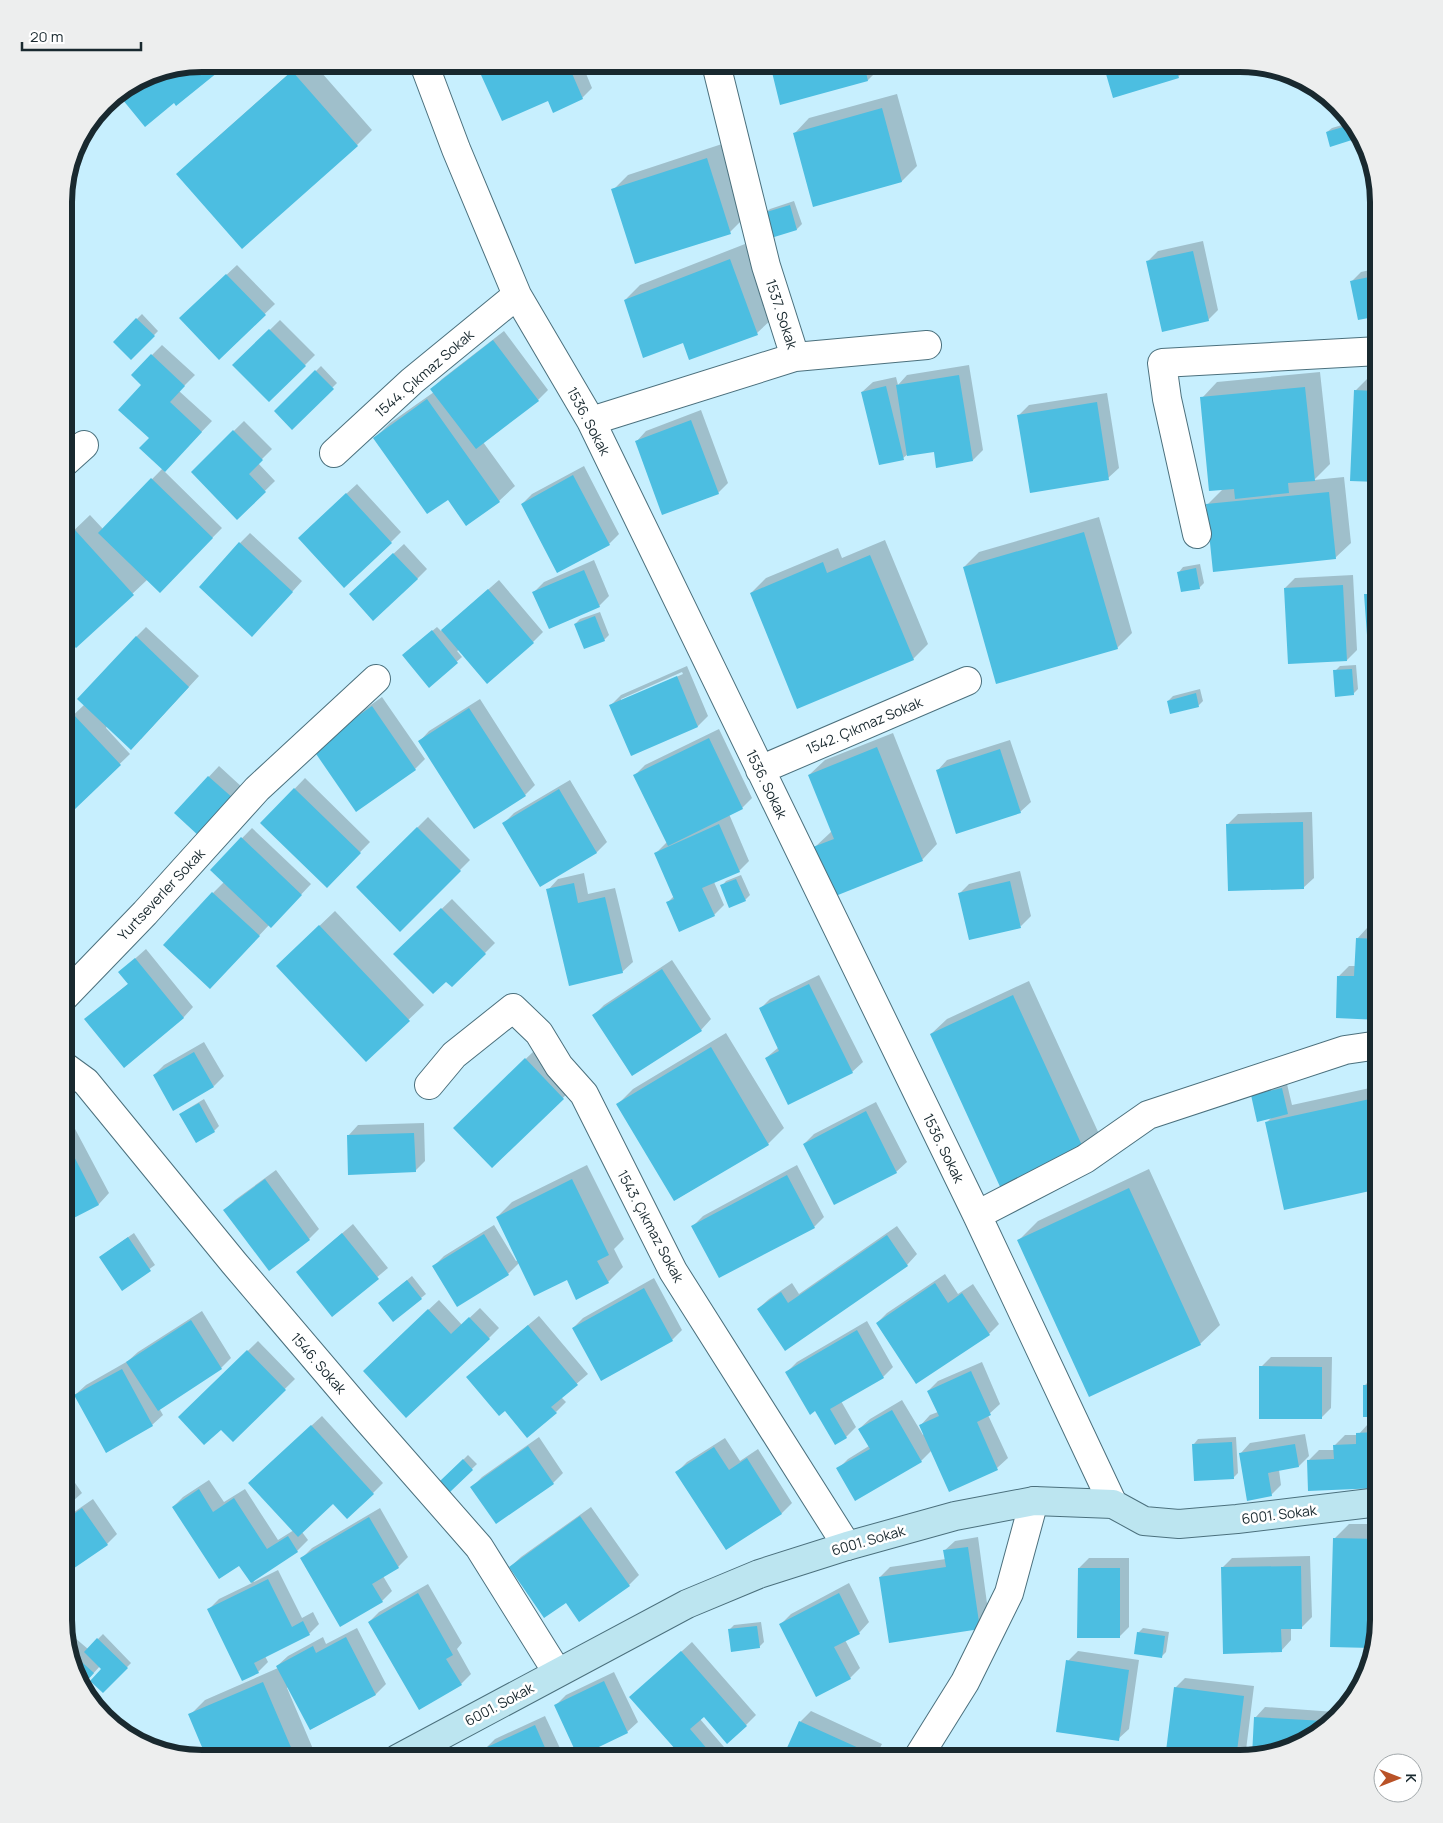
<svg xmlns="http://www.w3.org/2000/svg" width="1443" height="1823" font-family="Manrope,sans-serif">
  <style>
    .shadow { fill: #0003; fill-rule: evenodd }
    .building { fill: #4cbee1 }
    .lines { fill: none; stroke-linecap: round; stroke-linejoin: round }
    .street-casing { stroke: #4b707d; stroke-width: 30 }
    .secondary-casing { stroke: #4b707d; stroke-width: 30 }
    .street { stroke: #fff; stroke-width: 28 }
    .secondary { stroke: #bce5f0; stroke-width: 28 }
    .labels { text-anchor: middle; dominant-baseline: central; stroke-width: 5; stroke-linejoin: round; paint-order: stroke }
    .street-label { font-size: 14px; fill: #19292f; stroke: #fff }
    .rim { fill: none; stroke: #19292f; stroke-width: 6 }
  </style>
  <rect width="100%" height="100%" fill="#c7effe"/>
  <!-- shadow -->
  <path class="shadow" d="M202,64H227L176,105L174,101L146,125L119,93L150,74Z
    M300,64H314L372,130L357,145L193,159Z
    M478,64H582L592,88L582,98L548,99L502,119Z
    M771,64H876L878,70L868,80L781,103Z
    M1115,64H1187L1188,67L1178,77L1107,74L1116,66Z
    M897,94L917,166L902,181L814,205L794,134L809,118Z
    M1352,122L1356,126L1361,144H1358V135L1354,138L1327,132L1332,128Z
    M81,137L85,141L75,152L78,141Z
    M722,144L745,217L730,232L613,190L628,175Z
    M794,201L802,224L797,229L772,237L765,213L770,209Z
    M1203,241L1218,310L1208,320L1148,261L1158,251Z
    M745,244L773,318L757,333L684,342L625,300L640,285Z
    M237,265L275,304L219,358L191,308Z
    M1379,268V314L1359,319L1351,282L1361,272Z
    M142,314L158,331L131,359L114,342Z
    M280,320L315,355L269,401L234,365Z
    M504,331L548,390L538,400L483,442L515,486L499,501L466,524L448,498L375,438L390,423L434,392L432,389L442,379Z
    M162,345L195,375L179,391L212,421L164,471L222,528L160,591L148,579L76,647L64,634V533L67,537L90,515L103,529L163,468L150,438L143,385L152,355Z
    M969,365L983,450L973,460L935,451L908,454L903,458L862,392L873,382L896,377L898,385L907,375Z
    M321,366L337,383L292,428L276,411Z
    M1320,372L1330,464L1314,480L1344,477L1351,543L1335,558L1207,505L1224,488L1202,398L1217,382Z
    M1371,375H1379V481L1352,480L1356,390Z
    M1107,393L1119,468L1108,478L1019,415L1029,405Z
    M701,410L728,483L718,493L636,442L646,431Z
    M244,421L272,449L258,463L275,481L237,518L192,472Z
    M584,466L619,534L609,544L522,504L532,494Z
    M357,484L401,532L391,542L309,528Z
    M1099,517L1132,633L1117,648L964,567L979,552Z
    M250,533L302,581L262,625L240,543Z
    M885,540L928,644L913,659L751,593L766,578L838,548L842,558Z
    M404,544L427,569L417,579L361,584Z
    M594,560L609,596L599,606L534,592L544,582Z
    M1200,564L1204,583L1199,588L1179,572L1183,567Z
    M1353,575L1357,650L1347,660L1285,588L1295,578Z
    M499,580L543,632L533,642L459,650L457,651L462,657L429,686L408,651L437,627L441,631Z
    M1379,589V633H1368L1366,595L1370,590Z
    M600,612L609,635L604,640L575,624L580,619Z
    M146,627L199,676L141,739L107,726L106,728L130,754L73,809L64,800V724L84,705L136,637Z
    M1356,665L1358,689L1353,694L1335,671L1340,666Z
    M687,666L708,716L698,726L632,754L611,705L621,695ZM682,672L683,674L621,701V699Z
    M1200,689L1203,701L1198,706L1168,701L1173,696Z
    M382,697L425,759L415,769L324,738Z
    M480,699L535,785L525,795L419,742L429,731Z
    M1379,721V816L1376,815Z
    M719,729L752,798L742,808L729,814L749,861L739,871L714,882L724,905L714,915L667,903L674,896L656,853L667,842L635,775L645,765Z
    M893,733L937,844L922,860L815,847L832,831L809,775L825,760Z
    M1010,740L1031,802L1020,812L937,771L947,760Z
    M219,766L243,788L200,835L175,813Z
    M305,778L370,842L327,886L262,823Z
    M570,780L607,842L597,852L541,885L504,823L514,813Z
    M1312,812L1314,878L1303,888L1228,824L1238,814Z
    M428,817L470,860L400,930L358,887Z
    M252,828L311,884L281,916L269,925L220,977L213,893L224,882L211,870Z
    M1020,871L1031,916L1021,926L959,894L969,884Z
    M584,873L588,894L615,888L633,962L622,972L548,890L558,879Z
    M741,875L750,895L745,900L722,886L726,881Z
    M452,899L495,943L452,986L447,980L395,954Z
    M335,911L424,1005L366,1060L293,951Z
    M1367,928L1379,929V1018L1337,1017L1339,976L1349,966H1356L1357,939Z
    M146,949L193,1007L183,1018L86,1019L129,983L120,972Z
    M672,960L711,1019L701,1030L594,1015L604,1005Z
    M819,975L863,1062L852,1072L766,1058L779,1047L760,1009L770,999Z
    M1029,981L1100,1136L1003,1189L931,1034L947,1019Z
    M726,1033L784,1128L768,1144L675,1200L618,1104L633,1089Z
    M204,1042L224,1076L214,1086L154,1075L164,1065Z
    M536,1049L573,1088L492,1167L455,1128Z
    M1287,1084L1292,1105L1379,1086V1188L1285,1208L1267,1122L1272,1117L1252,1096L1257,1091Z
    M204,1099L219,1126L214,1131L181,1114L186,1110Z
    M876,1102L907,1162L896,1172L804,1144L814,1134Z
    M424,1123L425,1161L415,1171L348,1136L358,1125Z
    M74,1127L109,1193L99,1204L64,1222V1132Z
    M587,1165L624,1239L614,1249L623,1267L608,1282L567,1278L519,1263L508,1274L434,1266L444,1256L494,1225L516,1261L518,1260L497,1217L512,1202Z
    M797,1165L824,1217L814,1227L693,1226L703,1216Z
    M1149,1169L1220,1325L1200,1344L1018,1241L1038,1221Z
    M276,1170L319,1229L309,1239L225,1210L235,1200Z
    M353,1224L388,1268L332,1315L297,1272Z
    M897,1226L917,1254L907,1265L785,1349L758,1309L769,1299L792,1283L799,1294Z
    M134,1233L155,1265L122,1289L100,1257Z
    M945,1274L958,1294L973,1284L999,1324L989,1334L877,1323L887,1313Z
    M412,1276L426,1294L421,1298L384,1299Z
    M654,1278L682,1330L672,1340L573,1328L583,1318Z
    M439,1300L462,1325L480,1308L499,1328L489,1338L374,1361Z
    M202,1311L231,1358L221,1368L159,1408L163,1415L152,1425L75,1395L86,1385L128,1361L138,1352Z
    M539,1316L588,1374L561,1397L566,1402L556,1412L478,1367Z
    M867,1321L893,1367L883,1377L841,1401L856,1427L846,1437L787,1372L797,1362Z
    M258,1341L295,1379L233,1440L221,1428L180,1417Z
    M64,1351L72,1362L64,1369Z
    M1271,1357H1332L1331,1408L1321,1418L1261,1367Z
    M982,1362L1000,1404L988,1415L1008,1458L997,1468L950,1490L932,1450L921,1461L856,1499L838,1469L848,1459L869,1446L859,1429L870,1419L902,1400L923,1435L924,1434L920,1426L930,1415L938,1412L928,1391L938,1381Z
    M1374,1376H1379V1416H1364V1386Z
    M322,1416L383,1483L373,1493L333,1502L302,1532L308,1540L297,1551L253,1580L254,1582L278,1570L302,1618L313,1612L319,1624L309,1634L265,1656L268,1662L258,1672L209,1609L219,1599L252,1583L240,1564L173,1507L183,1497L209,1480L224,1502L245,1489L278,1540L294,1530L260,1473Z
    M1379,1423V1487L1310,1489L1308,1461L1319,1450H1335V1445L1345,1435H1358L1368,1424Z
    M1305,1434L1309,1456L1299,1466L1279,1470L1281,1485L1271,1495L1240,1454L1250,1443Z
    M539,1437L563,1473L553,1483L472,1487L482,1477Z
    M1236,1437L1238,1473L1233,1478L1194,1444L1198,1439Z
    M725,1438L740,1461L758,1449L792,1503L782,1513L726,1549L677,1472L687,1462Z
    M468,1455L477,1464L450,1490L442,1481Z
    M64,1467L82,1493L64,1509Z
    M93,1499L117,1534L107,1544L64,1574V1519Z
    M591,1507L639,1575L629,1585L566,1601L510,1567L521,1557Z
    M380,1508L408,1557L398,1567L383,1576L392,1591L382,1601L302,1558L312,1548Z
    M1349,1524H1379V1621L1372,1647L1331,1646L1334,1539Z
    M978,1537L989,1618L979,1628L880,1577L890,1567L946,1559L944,1551L955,1541Z
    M1310,1556L1312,1617L1301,1628H1291V1640L1281,1651L1222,1568L1232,1558Z
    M1089,1558H1129V1627L1119,1637L1079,1568Z
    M849,1583L869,1622L859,1633L845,1640L860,1668L850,1678L781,1624L791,1614Z
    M428,1584L462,1643L457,1649L471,1674L461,1684L369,1622L379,1612Z
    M761,1622L764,1642L759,1647L729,1630L734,1625Z
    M357,1628L386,1684L376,1694L311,1729L288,1687L287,1688L316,1756L313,1759H208L190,1715L205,1700L278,1668L277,1666L288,1656L323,1637L326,1644Z
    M1143,1628L1169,1632L1166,1652L1161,1657L1138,1633Z
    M68,1632L88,1649L103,1634L131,1663L103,1692L102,1669L100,1666L83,1685L67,1633Z
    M692,1642L756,1715L746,1725L704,1715L700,1719L724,1747L711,1759H685L631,1697Z
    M1078,1651L1139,1660L1129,1729L1118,1739L1068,1661Z
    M614,1672L638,1722L627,1732L556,1705L566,1695Z
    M1185,1678L1254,1686L1245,1758L1166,1759L1175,1688Z
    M86,1696L106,1714L105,1715Z
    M1265,1707L1335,1712L1334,1718L1317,1736L1253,1756L1255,1718Z
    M811,1711L882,1744L874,1759H783L800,1722Z
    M545,1716L565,1759H489L485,1749L495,1739Z
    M935,1750L1013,1752V1759H926Z"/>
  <!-- building -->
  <path class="building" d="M202,64H228L176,106L174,103L145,127L118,94L150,74Z
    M476,64H568L583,99L553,113L548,101L502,121Z
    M770,64H864L868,81L780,105Z
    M1114,64H1174L1179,78L1113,98L1106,74L1116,71Z
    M292,71L358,146L242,249L176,174Z
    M882,108L902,182L813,207L793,133Z
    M1350,125L1355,139L1330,147L1326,132Z
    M707,158L731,234L635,264L611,189Z
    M790,205L797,230L771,238L763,213Z
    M1193,251L1209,321L1162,332L1146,261Z
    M730,259L758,335L689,360L683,343L643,358L624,300Z
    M226,274L266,315L219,360L179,318Z
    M1379,275V316L1358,320L1350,281Z
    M136,318L155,336L131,360L113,342Z
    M269,329L306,366L269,402L232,365Z
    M493,340L539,401L476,449L430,389Z
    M151,354L185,386L170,402L202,432L165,472L139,448L149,438L118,410L141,385L131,375Z
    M315,370L334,389L292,430L274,411Z
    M959,375L973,461L936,468L934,452L907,456L896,385Z
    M886,386L904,460L879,465L861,392Z
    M1305,387L1315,481L1288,483L1289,493L1235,499L1234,489L1209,491L1200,397Z
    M1354,390L1375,391V402L1379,403V482L1350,481Z
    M427,399L500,502L466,526L448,500L427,514L373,438Z
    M1097,402L1109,480L1030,493L1017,415Z
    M691,420L719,494L662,515L635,441Z
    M233,430L263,460L249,474L266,492L237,520L191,472Z
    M573,475L610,545L557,573L521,504Z
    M151,478L213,538L160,593L98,533Z
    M1329,492L1336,559L1213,572L1206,504Z
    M346,493L392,543L344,588L298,538Z
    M75,530L134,595L76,648L64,636V539Z
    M1084,532L1118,649L996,684L963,567Z
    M239,542L293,592L252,637L199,587Z
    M393,553L418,579L373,621L349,594Z
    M870,555L914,660L797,709L750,593L823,562L827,573Z
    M1196,568L1200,589L1181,592L1177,572Z
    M584,570L600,607L549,629L532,592Z
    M1343,585L1347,661L1288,664L1284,588Z
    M488,589L534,643L487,684L441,630Z
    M1364,594H1379V634L1367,635Z
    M595,616L605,641L584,649L574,624Z
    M432,630L458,663L429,688L402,655Z
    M136,636L189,687L131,750L77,699Z
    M1352,669L1354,695L1335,697L1333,670Z
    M677,676L698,727L631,756L609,705Z
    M1196,693L1199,707L1170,714L1167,701Z
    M372,706L416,770L356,812L312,748Z
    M469,708L526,796L474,829L418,741Z
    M73,714L121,765L73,811L64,802V723Z
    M1378,731H1379V817H1375Z
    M709,738L743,809L668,846L633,775Z
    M877,747L923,861L833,897L813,847L834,839L808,775Z
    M1000,749L1021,813L956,834L936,770Z
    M208,776L234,799L200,837L174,813Z
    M294,788L361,853L327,888L260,823Z
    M559,789L597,853L540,887L502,823Z
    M1303,822L1304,889L1228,891L1226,824Z
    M719,824L740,872L702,888L715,916L679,932L666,902L674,899L654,853Z
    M417,827L461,871L400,932L356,887Z
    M241,837L302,895L271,928L210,870Z
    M736,879L746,901L729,908L720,885Z
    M1010,881L1021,928L969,940L958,893Z
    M574,883L578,903L605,897L623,973L569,986L546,889Z
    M212,892L260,936L210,989L163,945Z
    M441,908L486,954L452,987L446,982L433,994L393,954Z
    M319,925L410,1021L366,1062L276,966Z
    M1356,938L1379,939V1020L1336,1018L1337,976H1354Z
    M135,958L184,1018L124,1068L84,1019L128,984L118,972Z
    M662,969L702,1031L632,1076L592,1015Z
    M809,984L853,1073L788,1105L765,1058L779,1051L759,1008Z
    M1013,995L1085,1152L1002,1191L930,1034Z
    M711,1047L769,1145L674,1201L616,1104Z
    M194,1052L214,1087L173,1111L153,1075Z
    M525,1058L564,1099L492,1168L453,1128Z
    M1282,1088L1288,1114L1257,1122L1251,1095Z
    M1379,1097V1189L1284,1210L1265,1122Z
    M199,1103L215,1132L196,1143L179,1114Z
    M866,1111L897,1173L834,1205L803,1144Z
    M414,1133L416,1172L348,1175L347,1135Z
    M64,1137L99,1205L64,1223Z
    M787,1175L815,1228L719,1278L691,1226Z
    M265,1179L310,1240L269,1271L223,1210Z
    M572,1179L609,1255L597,1261L609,1283L576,1300L567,1280L534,1296L496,1217Z
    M1129,1188L1201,1345L1089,1397L1017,1240Z
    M342,1233L379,1279L332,1317L296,1272Z
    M484,1234L509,1275L457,1307L432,1266Z
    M887,1235L908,1266L785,1351L757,1309L781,1292L788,1303Z
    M128,1237L151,1271L122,1291L99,1257Z
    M407,1280L422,1299L393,1322L378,1303Z
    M935,1283L948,1303L962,1293L990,1335L916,1384L876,1323Z
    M644,1288L673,1341L601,1381L572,1328Z
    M428,1309L451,1334L469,1317L490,1339L406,1418L363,1371Z
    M191,1320L222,1369L158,1411L126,1362Z
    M528,1325L578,1385L551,1407L557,1413L527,1438L505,1411L499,1416L466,1377Z
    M857,1330L884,1378L830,1409L847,1438L835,1445L815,1411L810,1415L785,1372Z
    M247,1350L286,1390L233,1442L221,1430L204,1445L178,1417Z
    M1259,1366L1322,1367V1419H1259Z
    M122,1369L153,1426L106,1453L74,1395Z
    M971,1371L991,1415L977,1422L998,1470L949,1492L919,1425L939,1416L927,1391Z
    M1363,1385H1379V1417H1363Z
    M892,1410L922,1462L855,1501L836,1468L870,1449L858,1429Z
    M311,1425L374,1494L347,1519L333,1504L298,1537L248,1483Z
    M1376,1432L1377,1453H1379V1488L1308,1491L1307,1460L1334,1459L1333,1445L1356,1444V1433Z
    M1232,1442L1234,1479L1194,1481L1192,1444Z
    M1295,1444L1299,1467L1268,1473L1272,1496L1247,1501L1239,1453Z
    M528,1446L554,1484L496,1524L470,1487Z
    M714,1447L729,1470L747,1458L782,1514L726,1550L675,1472Z
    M463,1459L473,1470L450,1492L440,1481Z
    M199,1489L213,1512L234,1498L267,1549L288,1536L298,1552L251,1583L239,1566L219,1579L172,1507Z
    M64,1491L73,1504L64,1510Z
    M82,1508L108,1545L64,1575V1521Z
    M580,1516L630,1586L579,1622L566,1603L544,1618L509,1567Z
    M369,1517L399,1568L372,1584L383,1602L340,1627L300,1558Z
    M1333,1538L1379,1539V1621L1372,1648L1330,1647Z
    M968,1547L980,1629L889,1643L879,1577L946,1567L943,1550Z
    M1301,1566L1302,1629H1281L1282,1652L1223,1654L1221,1567Z
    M1078,1568H1120V1638H1077Z
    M268,1579L292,1627L303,1621L310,1635L254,1663L259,1673L242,1681L207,1609Z
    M418,1593L453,1655L446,1659L462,1685L419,1710L368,1622Z
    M839,1593L860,1634L834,1647L851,1679L816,1697L779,1624Z
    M757,1626L760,1648L731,1652L728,1629Z
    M1137,1632L1165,1636L1162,1658L1134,1654Z
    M346,1637L376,1695L310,1730L276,1666L313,1646L316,1653Z
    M97,1638L128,1668L103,1693L90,1681L101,1669L84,1652Z
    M681,1651L747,1726L727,1744L704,1717L690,1729L715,1758L713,1759H684L629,1697Z
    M75,1656L94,1673L83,1685Z
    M1066,1660L1129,1670L1119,1741L1056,1732Z
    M604,1681L628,1733L578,1757L554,1705Z
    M263,1682L296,1759H207L188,1714Z
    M1174,1687L1244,1696L1236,1759H1165Z
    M1254,1717L1325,1721L1324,1729L1317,1736L1252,1756Z
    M799,1721L872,1754L870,1759H782Z
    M535,1725L550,1759H488L483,1749Z"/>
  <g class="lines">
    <defs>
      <path id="street" d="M424,64L456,149L517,295L591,421L977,1215L1113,1504
        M795,357L927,345
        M591,421L795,357L766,266L716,64
        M334,453L412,381L517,295
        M64,463L84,445
        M1197,534L1167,399L1162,363L1379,351
        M760,770L967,681
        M64,997L145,913L257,789L376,679
        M64,1066L86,1082L234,1263L365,1417L479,1547L557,1672
        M429,1085L454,1055L513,1008L539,1033L559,1066L584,1094L673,1271L847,1546
        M977,1215L1085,1159L1148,1115L1345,1050L1379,1045
        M917,1759L965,1682L1009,1593L1034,1501"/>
      <path id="secondary" d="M397,1759L687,1604L759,1574L847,1546L955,1516L1034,1501L1113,1504L1144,1521L1179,1524L1237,1519L1379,1502"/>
    </defs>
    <!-- street casing -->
    <use href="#street" class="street-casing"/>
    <!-- secondary casing -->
    <use href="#secondary" class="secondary-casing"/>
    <!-- street -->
    <use href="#street" class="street"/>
    <!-- secondary -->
    <use href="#secondary" class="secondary"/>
  </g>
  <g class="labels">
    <!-- street labels -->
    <g class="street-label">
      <text transform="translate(782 314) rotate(72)">1537. Sokak</text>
      <text transform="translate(424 373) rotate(-41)">1544. Çıkmaz Sokak</text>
      <text transform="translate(589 421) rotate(62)">1536. Sokak</text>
      <text transform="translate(864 725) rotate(-23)">1542. Çıkmaz Sokak</text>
      <text transform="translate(767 784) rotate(64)">1536. Sokak</text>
      <text transform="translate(161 894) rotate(-47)">Yurtseverler Sokak</text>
      <text transform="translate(944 1148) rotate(64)">1536. Sokak</text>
      <text transform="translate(651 1226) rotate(62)">1543. Çıkmaz Sokak</text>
      <text transform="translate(319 1363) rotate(49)">1546. Sokak</text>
      <text transform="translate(1279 1514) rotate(-7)">6001. Sokak</text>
      <text transform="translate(868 1540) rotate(-16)">6001. Sokak</text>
      <text transform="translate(499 1704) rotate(-28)">6001. Sokak</text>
    </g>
  </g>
  <!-- crop -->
  <path d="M0 0H1443V1823H0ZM202 72H1240A130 130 0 0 1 1370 202V1620A130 130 0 0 1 1240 1750H202A130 130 0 0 1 72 1620V202A130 130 0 0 1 202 72Z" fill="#edeeee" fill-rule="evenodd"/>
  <path class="rim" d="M202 72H1240A130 130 0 0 1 1370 202V1620A130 130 0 0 1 1240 1750H202A130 130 0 0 1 72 1620V202A130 130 0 0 1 202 72Z"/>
  <!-- north arrow -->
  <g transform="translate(1398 1778) rotate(90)"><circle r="24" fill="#ffffff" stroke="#a3a9ac"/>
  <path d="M0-4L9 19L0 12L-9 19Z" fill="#b95227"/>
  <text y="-8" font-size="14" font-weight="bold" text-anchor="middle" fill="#19292f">K</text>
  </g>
  <!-- scale -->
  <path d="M22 42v8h119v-8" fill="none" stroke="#19292f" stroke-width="2.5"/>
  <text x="30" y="42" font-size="15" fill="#19292f" stroke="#ffffff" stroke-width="4" paint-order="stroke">20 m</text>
</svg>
